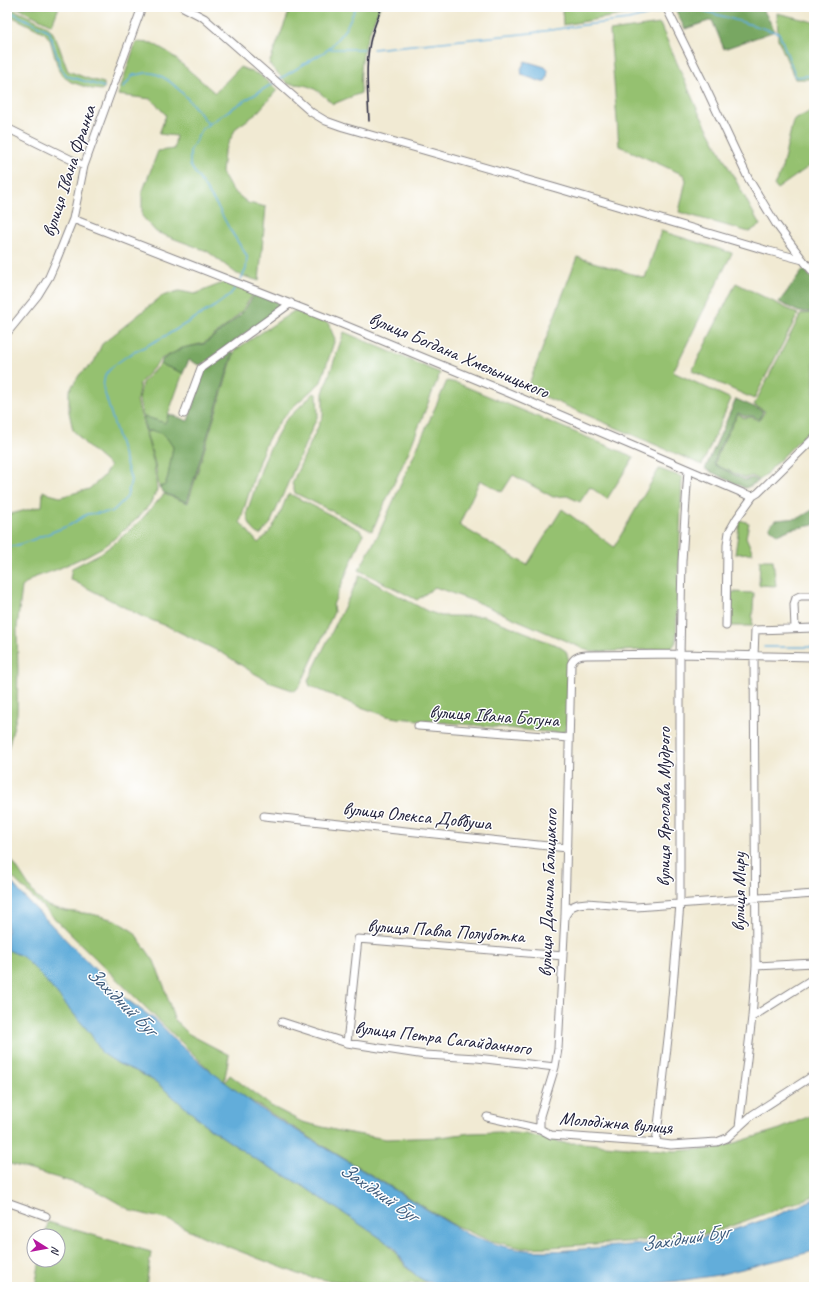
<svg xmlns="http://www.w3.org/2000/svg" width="821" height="1294" font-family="Caveat,sans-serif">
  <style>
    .green { fill: #95c16f; stroke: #5c7255 }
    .forest { fill: #78a762; stroke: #4d644e }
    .water { fill: #62adda; stroke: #42688a }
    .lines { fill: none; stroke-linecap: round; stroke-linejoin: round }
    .stream { stroke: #62adda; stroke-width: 1.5 }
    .minor-casing { stroke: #8a8687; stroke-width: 9 }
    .minor { stroke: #fff; stroke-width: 7 }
    .rail { stroke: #22223b; stroke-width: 1.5 }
    .labels { text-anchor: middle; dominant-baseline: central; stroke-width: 3; stroke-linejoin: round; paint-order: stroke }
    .street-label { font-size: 19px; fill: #22223b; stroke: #fff }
    .water-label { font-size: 20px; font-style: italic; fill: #3c5a7b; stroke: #fff }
  </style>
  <rect width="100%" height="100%" fill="#fff"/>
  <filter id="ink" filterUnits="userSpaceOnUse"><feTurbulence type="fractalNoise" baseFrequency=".025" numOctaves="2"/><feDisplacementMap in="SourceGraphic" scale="8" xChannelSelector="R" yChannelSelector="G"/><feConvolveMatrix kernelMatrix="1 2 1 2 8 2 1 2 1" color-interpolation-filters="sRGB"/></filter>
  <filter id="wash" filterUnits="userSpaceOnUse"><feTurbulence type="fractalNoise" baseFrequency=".012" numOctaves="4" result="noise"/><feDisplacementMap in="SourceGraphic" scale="16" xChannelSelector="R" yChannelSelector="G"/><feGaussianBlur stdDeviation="0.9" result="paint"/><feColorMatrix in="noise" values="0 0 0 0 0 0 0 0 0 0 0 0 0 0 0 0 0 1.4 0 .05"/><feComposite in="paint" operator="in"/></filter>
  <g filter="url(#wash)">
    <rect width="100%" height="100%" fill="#f1ead3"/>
    <!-- green -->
    <path class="green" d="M7,7C15,10 47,24 51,30C59,42 62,57 68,71L89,79L104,83V88L101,90L92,89L71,82L63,76L59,71L50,40L45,33L7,14Z
      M16,7H59L52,25Z
      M291,7H380C371,26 362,49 361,71C360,78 361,86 361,93L333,104C316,89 312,84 288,84L269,64Z
      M562,7H657L658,9L563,25Z
      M777,13L814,22V89L812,79H795L778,39Z
      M660,24L698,111L760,225L749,232L679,212L686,180L684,175L619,146L610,31Z
      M136,42L152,43L168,52L215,93L240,67L260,75L277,90L256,114L236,128L224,152L222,173L232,190L248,203L266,207L259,281L237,274L207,251L156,232L142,216V193L158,151L174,149L176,136L159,134L166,115L151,99L118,95Z
      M814,109V163L777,189L774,185L781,172L793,121Z
      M661,231L732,253L673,372L731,399L702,465L527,389L577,257L645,278Z
      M225,282L254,293L241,312L225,327L204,343L183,348L161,359L140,383L137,400L154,464L157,490L150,504L139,517L108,544L88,555L58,569L33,578L22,587L17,628L18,671L17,714L7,753V515L42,506L43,491L49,494L60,497L89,489L103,477L110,466L88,447L73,430L69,412V391L80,374L94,362L102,344L162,296L179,291L195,294Z
      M736,283L798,314L754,399L692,371Z
      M294,311L328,323L335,339L321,382L294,406L280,421L267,441L259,461L240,522L258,543C275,529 279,516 287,496L290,494L360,530L363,534L333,605L334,612L301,684L295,691L272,683L252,672L224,654L167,626L143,617L70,579L72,568L101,553L116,542L140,521L164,494L188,503L235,350Z
      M814,313V425L760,480L752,476L745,478L718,466L715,463L721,446L738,414L744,418L752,417L759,421L765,411L754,405L801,314Z
      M344,332L440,373L409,451L372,531L295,493L292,483L323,416V393Z
      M160,364L183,373L165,423L143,416L139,400L142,383Z
      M447,381L457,383L634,457L607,499L590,487L580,502L567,496L553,497L513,475L502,492L480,480L459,525L527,565L562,509L614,547L659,469L682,477L676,642L671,649L591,652L481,604L435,587L417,600L359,570L379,533Z
      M314,393L317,395L318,415L270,524L260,535C251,530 248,522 247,512L261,470L267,454L277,435L284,422Z
      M157,431L167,438L173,447L168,476L165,485L159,487L155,464L146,432Z
      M740,520L749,523L746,537L753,553L735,554Z
      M760,560H773L776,586L759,585Z
      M360,575L427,611L441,616H484L530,634L540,639L557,645L566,651L569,661L566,728L564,732L559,733L397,718L387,716L358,706L310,686L308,681L310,676Z
      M732,592L754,593L752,626H731Z
      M7,853L36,897L48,906L66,911L92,914L115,920L134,932L154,961L164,986L174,1019L189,1034L229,1055L224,1083L230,1075L271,1106L302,1122L339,1131L386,1139L441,1137L470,1133L500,1132L525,1134L564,1143H581L675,1151L718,1148L780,1129L814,1114V1196L709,1234L640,1241L550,1247L522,1248L488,1240L454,1225L330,1150L224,1084L7,872Z
      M7,949L10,951L22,956L40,974L90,1033L102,1053L119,1064L136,1071L156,1082L208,1127L252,1157L303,1186L385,1241C396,1250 399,1259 408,1269C414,1274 420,1278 427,1282L393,1286L326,1280L301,1275L211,1240L168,1220L132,1211L92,1188L7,1163Z
      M48,1222L151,1252L146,1287H35L40,1260H58V1236H45Z"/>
    <!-- forest -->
    <path class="forest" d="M674,7H762L775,31L724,49L712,20L685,29Z
      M804,269L814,281V312H799L779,302Z
      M255,294L280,303L279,309L203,364L199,365L189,360L183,373L160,364L162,360L182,348L204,344L225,328L242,313Z
      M231,351L233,353L187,502L164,493L159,487L165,485L168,476L173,447C165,434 161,431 146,431L143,416L165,423L169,414L188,421L204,371Z
      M736,399L763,411L759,420L753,416H744L738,413L720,446L714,463L717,466L745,480L752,478L759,481L750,486L745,488L705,469Z
      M814,509V525L791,529L777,535L769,527L775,520L799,518Z"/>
    <!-- water -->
    <path class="water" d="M525,61L545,67L548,70L547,78L545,82H542L522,75L521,69Z
      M7,877L26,899L119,994L157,1021L179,1044L204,1066L258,1107L467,1234C486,1241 506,1249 526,1250C555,1253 587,1248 617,1246C637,1244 658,1244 678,1242C725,1235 771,1219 814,1199V1251L718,1275L678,1281L618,1287H469L427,1282L418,1277L408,1268L393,1247L385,1241L303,1186L252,1157L208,1127L156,1082L136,1071L119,1064L102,1053L90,1033L40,974L22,956L10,951L7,949Z"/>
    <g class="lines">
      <!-- stream -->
      <path class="stream" d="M7,10L49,31L61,68L67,76L104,87
        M678,10L698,9L779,33L796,77L814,75
        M329,49H364
        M373,49L531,33L584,25L628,20L661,12
        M278,80L329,49L346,28L356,7
        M123,88L133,75C138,75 146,72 151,73C172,75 197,110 209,125
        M814,112L810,117L814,121
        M241,279L246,269L247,256L229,228L218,207L190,165V151L202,129L228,111L275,82
        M7,548L27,542L70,525L87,514L112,512L127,497L131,480L103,387L105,375L113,366L127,356L167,335L215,306L229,296L235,288
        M764,647H814"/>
    </g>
  </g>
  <g filter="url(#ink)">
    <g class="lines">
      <defs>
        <path id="minor" d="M183,7L204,18L311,112L326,121L343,127L556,188L769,251L803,260
          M666,7L703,82L748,178L776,224L803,260L814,273
          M7,128L84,166
          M73,219L342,324L509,393L745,494L753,496L758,493L814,438
          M7,333L38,295L49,277L56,261L73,219L84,166L142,7
          M184,414L201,368L291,303
          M726,626L727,545L729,532L737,518L753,496
          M795,628L794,604L796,598L800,596H814
          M418,726L569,738
          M264,816L567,848
          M565,916L571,907L578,904L587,903L636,907L814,894
          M756,966L814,963
          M752,1017L814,978
          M282,1022L347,1043L425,1055L477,1058L555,1067
          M347,1043L358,939L563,956
          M487,1117L540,1129L551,1135L656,1143L671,1145L717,1142L727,1138L752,1115L814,1075
          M739,1127L752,1017L756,966L754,656L755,630L814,628
          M540,1129V1116L555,1067L558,1049L565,916L571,664C574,657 579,655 587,655L680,654L814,657
          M656,1143L670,1021L680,904V654L682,561L688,470
          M7,1202L46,1216"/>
      </defs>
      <!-- minor casing -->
      <use href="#minor" class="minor-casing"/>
      <!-- minor -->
      <use href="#minor" class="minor"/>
      <!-- rail -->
      <path class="rail" d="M369,121C368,93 364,61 372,34C375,25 378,16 382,7"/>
    </g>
  </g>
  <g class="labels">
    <!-- street labels -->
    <g class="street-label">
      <text transform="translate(69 171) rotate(-72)">вулиця Івана Франка</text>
      <text transform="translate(459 355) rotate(23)">вулиця Богдана Хмельницького</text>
      <text transform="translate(494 716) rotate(4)">вулиця Івана Богуна</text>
      <text transform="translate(664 807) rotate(-90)">вулиця Ярослава Мудрого</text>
      <text transform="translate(417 816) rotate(6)">вулиця Олекса Довбуша</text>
      <text transform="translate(739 892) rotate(-90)">вулиця Миру</text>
      <text transform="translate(548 893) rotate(-88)">вулиця Данила Галицького</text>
      <text transform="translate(446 931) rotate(4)">вулиця Павла Полуботка</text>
      <text transform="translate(443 1038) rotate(7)">вулиця Петра Сагайдачного</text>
      <text transform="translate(616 1123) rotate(5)">Молодіжна вулиця</text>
    </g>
    <!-- water labels -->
    <g class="water-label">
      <text transform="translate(122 1001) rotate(44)">Західний Буг</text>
      <text transform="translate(379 1192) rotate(34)">Західний Буг</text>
      <text transform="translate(685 1238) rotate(-9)">Західний Буг</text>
    </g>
  </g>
  <!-- margin -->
  <rect width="821" height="1294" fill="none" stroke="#fff" stroke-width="24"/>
  <!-- north arrow -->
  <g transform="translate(46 1248) rotate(101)"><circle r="19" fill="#ffffff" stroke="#a7a7b1"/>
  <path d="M0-3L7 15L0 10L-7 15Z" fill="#b5179e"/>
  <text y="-6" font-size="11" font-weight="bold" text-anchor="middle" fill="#22223b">N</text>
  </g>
</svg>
